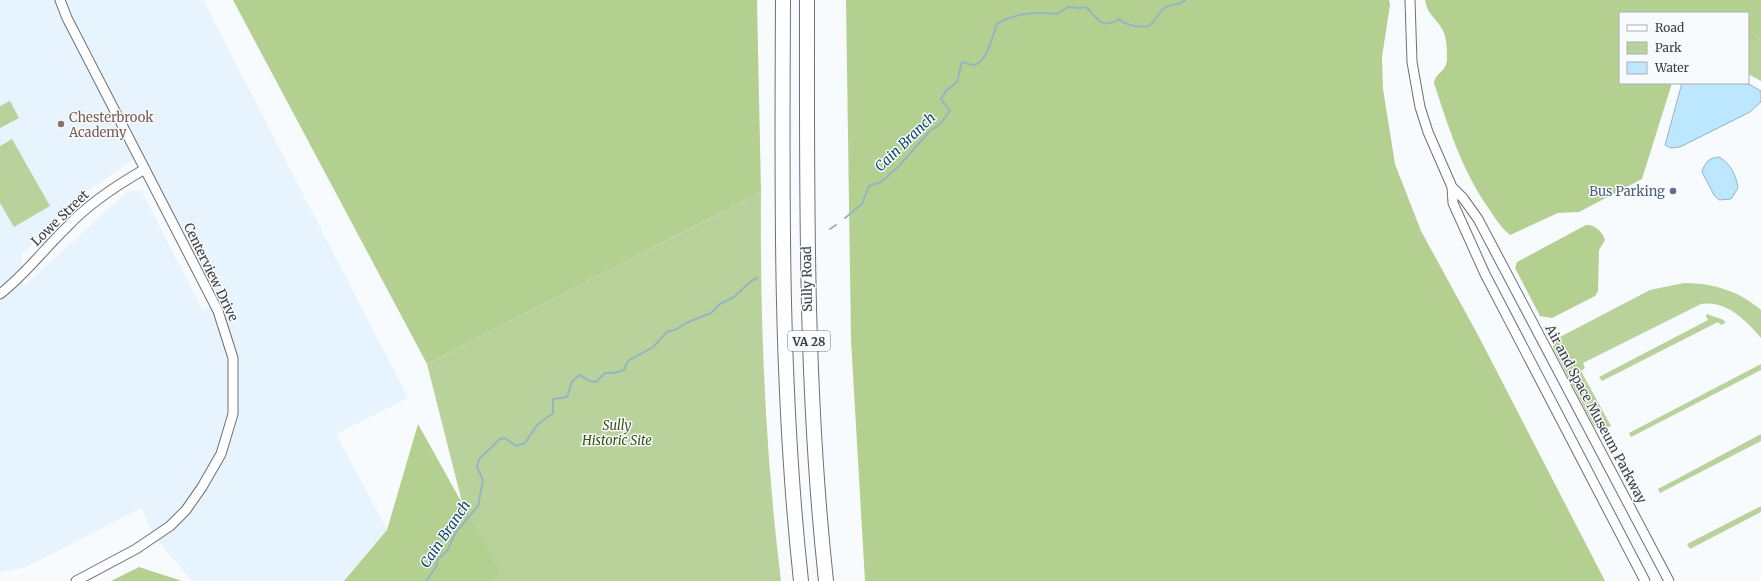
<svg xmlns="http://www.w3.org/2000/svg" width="1761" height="581" font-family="Merriweather,serif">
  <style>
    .built { fill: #e7f3fd; fill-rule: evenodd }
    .green { fill: #b9d29b }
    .forest { fill: #b3d090 }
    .water { fill: #bce7ff; stroke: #95b4c5 }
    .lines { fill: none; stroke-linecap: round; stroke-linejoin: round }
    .stream { stroke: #95b4c5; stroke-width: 2 }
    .minor-casing { stroke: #6c7175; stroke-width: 11 }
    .highway-casing { stroke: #6c7175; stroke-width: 16 }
    .minor { stroke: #fff; stroke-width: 9 }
    .highway { stroke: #fff; stroke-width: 14 }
    .education-dot { fill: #8d6e63; stroke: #f8fbfe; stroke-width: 1.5 }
    .service-dot { fill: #5c6f8a; stroke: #f8fbfe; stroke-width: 1.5 }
    .labels { text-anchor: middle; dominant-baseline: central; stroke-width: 3; stroke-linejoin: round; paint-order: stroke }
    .shield { fill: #f8fbfe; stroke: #747678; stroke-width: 1 }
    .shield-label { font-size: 12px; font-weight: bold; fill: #3b3d3f }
    .education-label { font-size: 13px; fill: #785e54; stroke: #f8fbfe; text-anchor: start }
    .service-label { font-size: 13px; fill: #4e5e75; stroke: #f8fbfe; text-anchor: end }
    .street-label { font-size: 13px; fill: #3b3d3f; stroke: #f8fbfe }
    .park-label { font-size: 13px; font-style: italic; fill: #3a540f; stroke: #f8fbfe }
    .water-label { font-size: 14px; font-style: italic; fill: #0e4b65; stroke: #f8fbfe }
  </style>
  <rect width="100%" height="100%" fill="#f8fbfe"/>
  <!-- built -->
  <path class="built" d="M0,0H203L408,398L336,434L387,530L344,581H192L155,537L141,508L26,567L0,572ZM139,156L214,303L203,311L141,190L127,192L23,287L22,254L73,201Z"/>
  <!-- green -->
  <path class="green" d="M1761,39V81L1748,74V42Z
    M10,101L19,118L0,128V106Z
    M12,139L50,206L14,227L0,203V146Z
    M761,192C760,322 765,452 781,581H421L463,506L427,364Z
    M1684,283C1713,283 1739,291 1761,310V338C1746,320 1726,300 1701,304L1583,363L1585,368L1581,371L1611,426C1604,429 1601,431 1594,426L1553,348L1556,339L1650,290Z
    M1707,314L1724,320L1725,323L1721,325L1718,322L1602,381L1599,377L1708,320L1706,316Z
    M1761,364V370L1631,437L1629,433Z
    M1761,434V441L1660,493L1658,489Z
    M1761,506V512L1690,549L1687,544Z"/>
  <!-- forest -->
  <path class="forest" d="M233,0H757L761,192L427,364Z
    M846,0H1389L1390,5L1382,57L1383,89L1395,164L1421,231L1479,337L1605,581H865L851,340Z
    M1425,0H1761V39L1748,42V13H1620V83H1672L1642,179L1579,212L1558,213L1510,235C1500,227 1494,216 1487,206C1461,168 1448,126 1434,83C1435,73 1446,72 1447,60C1447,50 1447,37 1442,29C1436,18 1427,14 1425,0Z
    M1586,225C1594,224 1603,232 1605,240L1599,250L1598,291L1595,296L1552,318L1540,316L1515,268L1517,262Z
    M418,424L501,573L489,581H344L387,530Z
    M139,567L182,581H183H111Z"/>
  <!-- water -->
  <path class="water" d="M1682,83H1747L1761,91V102L1750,112L1680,147L1671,148L1665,145Z
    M1719,157C1731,164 1736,175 1738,188L1731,199L1719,200L1714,195L1702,172C1705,162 1709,158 1719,157Z"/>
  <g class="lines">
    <!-- stream -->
    <path class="stream" d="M845,218L862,204L869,186L881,182L898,167L930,131L940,124L950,111L941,99L946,91L957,82L962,62C966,63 971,65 974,65C987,63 993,34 997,24C1014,13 1038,12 1057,14L1068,7L1080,8L1086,7C1099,19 1100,30 1119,19C1125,25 1144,30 1151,24C1157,19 1159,11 1166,7C1173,4 1180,5 1186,0
      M830,229L836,225
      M426,581L436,567L438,559L447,551L456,532L478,506L483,480L477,467L479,459L500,439L505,438L516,446L525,443L537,425L553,413V399L567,397L572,382L579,375L590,381L596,382L605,373H613L624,370L628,361L653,347L667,332L677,329L686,323L711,313L720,304L734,297L751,281L757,278"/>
    <defs>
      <path id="minor" d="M60,0L67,18L218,311L233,358V414L221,454L202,487L186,510L170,526L136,549L76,581
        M1410,0L1412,62L1420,107L1428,132L1452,187L1463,198L1478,219L1669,581
        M1452,187L1453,203L1485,274L1645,581
        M0,294C25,275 44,249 67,227C89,203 117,185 145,169"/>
      <path id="highway" d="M783,0C782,194 780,388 801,581
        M807,0C807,194 805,388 826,581"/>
    </defs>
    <!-- minor casing -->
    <use href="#minor" class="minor-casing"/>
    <!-- highway casing -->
    <use href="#highway" class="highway-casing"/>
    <!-- minor -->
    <use href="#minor" class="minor"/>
    <!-- highway -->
    <use href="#highway" class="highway"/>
  </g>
  <!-- markers -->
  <circle class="education-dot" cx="61" cy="124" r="4"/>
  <circle class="service-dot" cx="1673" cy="191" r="4"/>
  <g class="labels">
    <!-- shield labels -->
    <rect class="shield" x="788" y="331" width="42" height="20" rx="3"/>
    <g class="shield-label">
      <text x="809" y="341">VA 28</text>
    </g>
    <!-- education labels -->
    <g class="education-label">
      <text x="69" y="117">Chesterbrook<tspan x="69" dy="15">Academy</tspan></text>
    </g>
    <!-- service labels -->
    <g class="service-label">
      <text x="1665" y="191">Bus Parking</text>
    </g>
    <!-- street labels -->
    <g class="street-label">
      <text transform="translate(60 218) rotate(-44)">Lowe Street</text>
      <text transform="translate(211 272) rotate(64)">Centerview Drive</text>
      <text transform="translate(807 279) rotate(-91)">Sully Road</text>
      <text transform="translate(1596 414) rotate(62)">Air and Space Museum Parkway</text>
    </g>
    <!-- park labels -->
    <g class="park-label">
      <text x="617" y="425">Sully<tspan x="617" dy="15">Historic Site</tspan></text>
    </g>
    <!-- water labels -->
    <g class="water-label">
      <text transform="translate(905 142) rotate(-44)">Cain Branch</text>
      <text transform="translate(445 534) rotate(-56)">Cain Branch</text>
    </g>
  </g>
  <!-- legend -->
  <rect x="1619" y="12" width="130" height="72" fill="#f8fbfe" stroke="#acafb2"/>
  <rect x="1627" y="25" width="20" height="6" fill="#ffffff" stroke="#acafb2"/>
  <text x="1655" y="32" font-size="12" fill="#3b3d3f">Road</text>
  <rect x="1627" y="42" width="20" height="12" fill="#b9d29b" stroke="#acafb2"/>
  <text x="1655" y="52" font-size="12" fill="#3b3d3f">Park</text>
  <rect x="1627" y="62" width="20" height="12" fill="#bce7ff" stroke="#acafb2"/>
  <text x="1655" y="72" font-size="12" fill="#3b3d3f">Water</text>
</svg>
